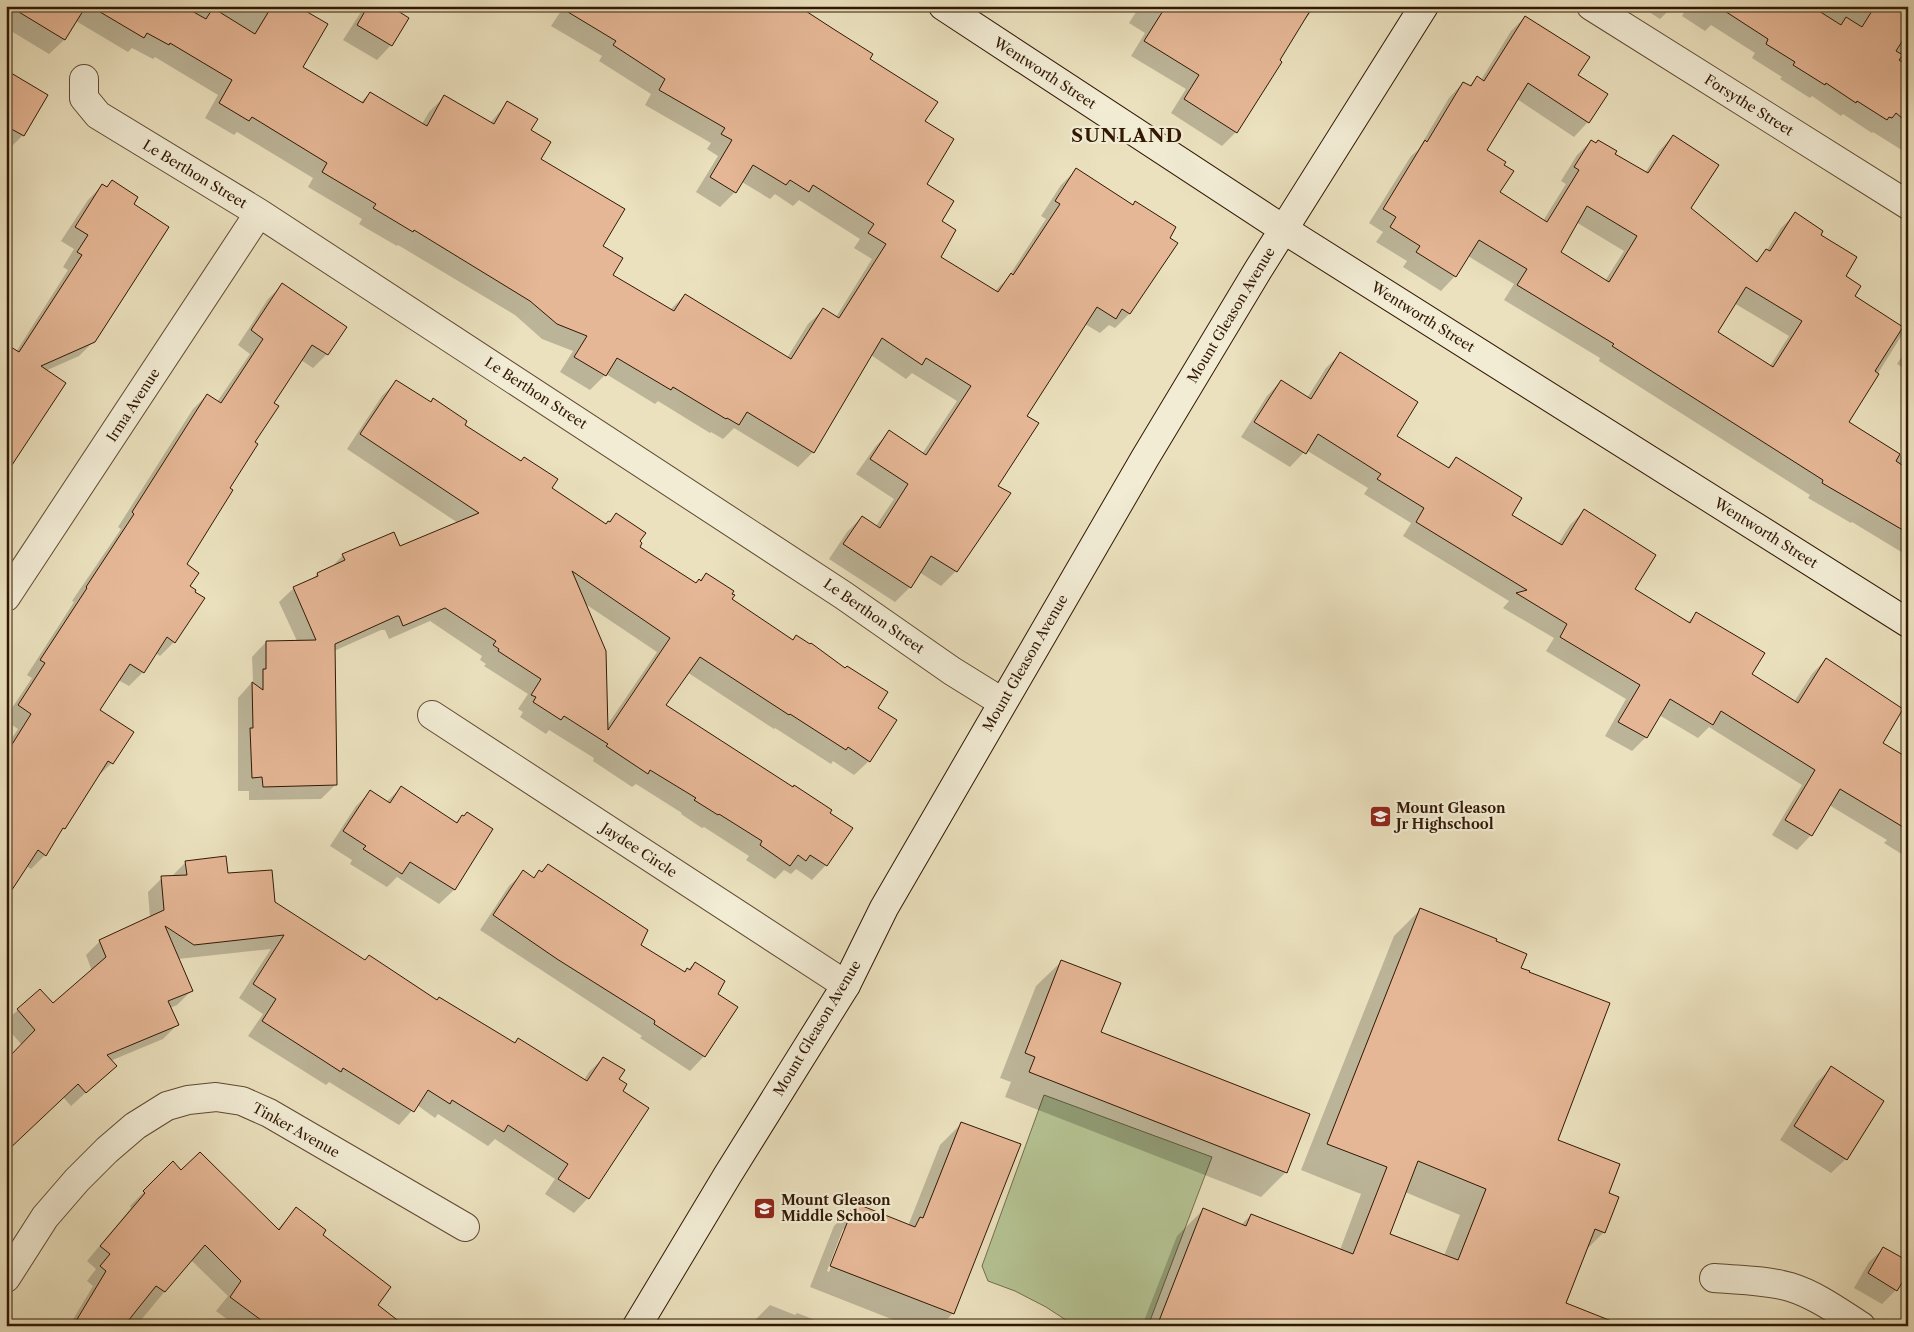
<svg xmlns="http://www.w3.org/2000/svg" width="1914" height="1332" font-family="'Libre Caslon Text',serif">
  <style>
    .green { fill: #b5c393; stroke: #736e4b }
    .shadow { fill: #0003; fill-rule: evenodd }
    .building { fill: #e6b796; stroke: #311803; fill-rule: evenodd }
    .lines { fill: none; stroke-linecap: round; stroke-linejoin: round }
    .street-casing { stroke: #604a32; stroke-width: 30 }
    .secondary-casing { stroke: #311803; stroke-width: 30 }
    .street { stroke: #f2ecd5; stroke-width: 28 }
    .secondary { stroke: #f2ecd5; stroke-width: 28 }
    .labels { text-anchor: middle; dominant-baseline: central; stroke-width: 4.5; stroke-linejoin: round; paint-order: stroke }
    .street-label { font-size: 14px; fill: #311803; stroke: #f2ecd5 }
    .poi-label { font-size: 14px; font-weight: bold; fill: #311803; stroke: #f2ecd5; text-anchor: start }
    .district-label { font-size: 19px; font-weight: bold; letter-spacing: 1px; fill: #311803; stroke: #f2ecd5 }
  </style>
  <rect width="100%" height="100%" fill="#ebe1be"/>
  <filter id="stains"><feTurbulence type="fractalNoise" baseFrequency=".004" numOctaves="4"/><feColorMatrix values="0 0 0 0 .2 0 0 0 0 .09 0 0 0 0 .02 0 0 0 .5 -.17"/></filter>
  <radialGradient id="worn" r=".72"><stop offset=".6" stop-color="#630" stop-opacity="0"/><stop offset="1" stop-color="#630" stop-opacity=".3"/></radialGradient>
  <!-- green -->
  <path class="green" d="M1044,1095L1212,1157L1148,1326H1075L1046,1307L1015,1291L988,1281L982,1266Z"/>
  <!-- shadow -->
  <path class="shadow" d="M6,6H181L193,13L197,6H295L301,68L360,103L370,93L422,124L429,112L444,97L490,123L508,102L529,131L540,159L602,247L611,275L670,310L685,295L787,358L808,324L823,310L836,317L872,259L854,248L860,239L799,200L793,206L775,194L770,199L742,182L735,192L720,207L696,192L718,156L707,149L711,143L645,105L651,94L599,61L602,56L551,26L561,11L553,6H790L868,60L924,121L925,184L940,222L939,257L995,291L1007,279L1046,219L1041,216L1061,185L1076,170L1132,206L1135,203L1129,314L1115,328L1109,325L1100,333L1085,324L1025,416L996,486L1009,494L956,571L941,586L919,572L910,587L895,602L829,559L847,532L862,517L876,526L894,499L856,474L875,447L889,432L922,454L957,401L912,373L906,379L871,355L813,452L798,467L734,428L723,439L711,432L710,433L658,401L655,404L606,374L590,390L560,372L573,351L542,339L515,315L398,245L397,246L359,224L362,219L308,187L313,178L237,132L234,135L205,118L218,95L155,57L153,59L132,48L128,52L76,21L64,40L49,54L6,28Z
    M367,6H388L391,45L377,60L343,40L361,12Z
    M1127,6H1316L1300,26L1236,132L1222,146L1171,113L1186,89L1131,56L1145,33L1129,23L1136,12Z
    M1640,6H1673L1660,19Z
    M1688,6H1908V154L1873,132L1872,133L1843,114L1841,116L1812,96L1810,98L1780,79L1782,77L1752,58L1755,53L1711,25L1705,31L1682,16Z
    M1525,17L1576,76L1588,122L1574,137L1517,99L1485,151L1498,193L1543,221L1566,184L1561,181L1577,155L1591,141L1645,173L1659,151L1673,136L1689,208L1755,262L1767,250L1781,228L1795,214L1819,236L1844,276L1853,296L1905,330L1847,423L1908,460V556L1852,522L1851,523L1808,498L1810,495L1599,361L1600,358L1504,300L1514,284L1468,256L1455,276L1441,291L1403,267L1407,261L1376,242L1383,232L1369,223L1411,156L1418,150L1449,98L1463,83L1469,86L1477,78L1481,80L1511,31ZM1576,222L1624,251L1605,281L1559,253ZM1734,303L1789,336L1770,366L1716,332Z
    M6,72L46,96L23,135L8,150L6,148Z
    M112,182L132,205L94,341L79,356L45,371L16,352L68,270L63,267L74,249L61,241L88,200L102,186L106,188Z
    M282,285L327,354L313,368L301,360L272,403L253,443L185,564L188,587L174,642L160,656L155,653L143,672L129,686L118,680L98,710L112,763L97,777L45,855L31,869L26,866L6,897V747L18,729L6,721V717L32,678L27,675L74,602L72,601L121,529L118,527L193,409L207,395L217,402L250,354L238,345L268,299Z
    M1908,347V371L1897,364Z
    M1340,354L1395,437L1447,468L1456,458L1510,516L1558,544L1570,525L1584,511L1633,590L1687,623L1696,614L1750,674L1794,702L1812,674L1826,659L1881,743L1908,759V858L1884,843L1887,840L1829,805L1811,835L1797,850L1772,835L1802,785L1709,727L1698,738L1659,715L1646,737L1632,751L1605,736L1626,699L1546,651L1554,638L1503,608L1509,601L1403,536L1411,523L1364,494L1368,488L1306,450L1290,467L1241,437L1267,396L1281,381L1307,398L1326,368Z
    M397,381L463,425L550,489L605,525L616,515L638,542V547L695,584L706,575L730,600L876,708L869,761L854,775L833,761L831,764L775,728L774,729L687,672L665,706L829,814L826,865L812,880L796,869L791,874L784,870L775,879L746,860L749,856L704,827L702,828L681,814L682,813L636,784L632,787L593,761L594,758L549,730L546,734L520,717L523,712L518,709L528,694L484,666L486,664L480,660L482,656L430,621L389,639L385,630H381L334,651L336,784L321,799L249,800V791H238V698L253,681L252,657L266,642L297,641L279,602L294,588L311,581L317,574L330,569L343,555L399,548L458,523L347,449L382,396ZM584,603L657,652L606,727Z
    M401,788L455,823L462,816L491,829L454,890L439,904L397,877L387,887L350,864L352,860L330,846L356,806L371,791L386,802Z
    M186,862L227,875L274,902L365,961L514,1044L584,1080L589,1072L603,1058L618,1079L621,1092L588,1198L574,1213L545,1194L555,1179L495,1139L488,1146L438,1114L435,1118L417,1105L399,1125L329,1082L326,1085L248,1036L263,1014L239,998L271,949L178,959L191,991L177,1005L170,1008L177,1025L163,1039L110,1061L115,1066L71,1106L63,1097L10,1148L13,1151L6,1158V1062L22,1045L6,1027V1021L18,1010L52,1005L92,971L86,955L100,941L150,918L148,892L162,878L172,876Z
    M548,866L640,946L684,973L695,963L716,995L704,1056L690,1071L640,1038L642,1036L480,930L509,886L524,872L533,878Z
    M1420,910L1494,942L1520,968L1556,1141L1607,1194L1604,1232L1585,1251L1565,1304L1620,1326H1142L1177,1236L1203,1210L1241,1225L1251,1215L1340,1250L1361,1194L1301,1170L1394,936ZM1405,1192L1460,1215L1444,1256L1388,1234Z
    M1062,961L1100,1033L1286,1172L1261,1197L1005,1097L1011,1082L1000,1078L1036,986Z
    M1831,1068L1846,1159L1831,1173L1780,1140L1817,1082Z
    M962,1123L953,1313L941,1326H909L810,1287L834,1226L855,1205L908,1226L940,1145ZM843,1229H846L829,1272L827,1271Z
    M173,1163L181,1172L277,1230L296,1209L321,1235L376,1305L403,1326H236L216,1311L228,1296L191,1260L136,1326H69L93,1286L87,1281L96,1269L87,1261L131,1208L130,1206Z
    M1884,1248L1896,1290L1882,1304L1854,1288L1869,1262Z
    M770,1305L795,1315L797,1313L831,1326H749Z
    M466,1319L475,1326H459Z"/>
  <!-- building -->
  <path class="building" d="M9,6H86L65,40Z
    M90,6H183L206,19L213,8L255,34L272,6H297L328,24L303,67L363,103L370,92L427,126L444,95L494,124L507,101L538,119L531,130L551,142L541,159L625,209L603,246L623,258L613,275L674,311L685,294L791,359L823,308L839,318L886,244L868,233L874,224L813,185L809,192L790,180L786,185L753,165L736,193L710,177L732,140L721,134L725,128L659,90L665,79L613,45L616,41L558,6H798L835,30L873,54L870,59L938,102L925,121L954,139L927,184L954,201L942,221L956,230L941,257L998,292L1011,273L1013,275L1060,204L1055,201L1076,168L1133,205L1135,201L1176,227L1170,238L1178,243L1130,314L1122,309L1116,319L1097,307L1027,416L1039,423L998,486L1011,493L957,572L931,556L911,588L843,544L862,516L880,528L908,484L870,459L889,430L926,455L971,386L926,358L922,365L882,338L814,453L747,412L739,425L727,418L726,419L673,387L671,390L617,358L606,376L574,357L587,336L557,324L530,301L414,230L413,232L373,208L376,204L322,172L327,163L252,117L249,121L219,103L232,80L170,43L169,45L147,33L144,38Z
    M368,6H390L409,18L392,46L357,25Z
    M1166,6H1313L1280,60L1282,62L1237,133L1184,99L1199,75L1144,41Z
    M1717,6H1811L1841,25L1846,17L1862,27L1875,6H1908V32L1896,51L1903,55L1899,60L1908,66V123L1896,113L1892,118L1889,117L1887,120L1857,101L1856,103L1826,83L1825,85L1793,65L1795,62L1766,44L1768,39Z
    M1525,16L1590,57L1578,75L1608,94L1589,123L1528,83L1487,150L1506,162L1504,165L1514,171L1500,192L1547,222L1579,170L1574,167L1591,140L1596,143L1598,140L1617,151L1615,154L1648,173L1673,135L1719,165L1691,208L1757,262L1766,249L1770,251L1795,212L1823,231L1821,235L1857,257L1846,276L1861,286L1855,296L1903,327L1875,371L1879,374L1849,422L1900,454L1896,461L1908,469V533L1822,483L1823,480L1612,346L1614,344L1517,285L1527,269L1479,240L1456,277L1416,252L1420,246L1390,227L1396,217L1383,209L1425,140L1427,142L1463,82L1471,86L1477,76L1484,81ZM1587,206L1637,236L1609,282L1561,252ZM1746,287L1802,321L1773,367L1718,332Z
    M6,70L48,95L24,136L6,126Z
    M112,180L138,197L134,204L169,227L95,342L41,366L66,383L6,474V344L19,352L82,255L77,252L88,235L75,227L102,184L107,187Z
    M282,283L347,327L328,355L312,345L274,403L279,406L255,442L258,444L230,488L233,490L187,564L199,573L190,586L196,590L195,592L205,598L175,643L167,637L144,673L130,664L100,710L134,732L113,764L108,761L65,829L63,828L46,856L38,850L6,899V754L31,714L18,705L45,663L40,660L87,588L86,587L134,514L132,512L207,394L221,403L263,339L251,330Z
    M1340,352L1418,402L1397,436L1449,468L1456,457L1522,498L1512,515L1562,545L1584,509L1656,555L1635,589L1690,623L1696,612L1765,653L1752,674L1798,703L1826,658L1903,709L1883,743L1908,758V830L1840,789L1812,836L1785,820L1815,770L1721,711L1713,725L1670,699L1647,738L1618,722L1640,685L1560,637L1567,624L1516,593L1527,590L1416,522L1424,508L1377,479L1381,474L1318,434L1306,454L1254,422L1281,380L1311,399Z
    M396,380L431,402L433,398L467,421L465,425L521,461L524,457L558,479L552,488L606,524L608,521L610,522L616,513L646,533L640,541L642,543L640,547L696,583L699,579L701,581L706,573L734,591L732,594L735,595L732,599L793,640L796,635L810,644L811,643L845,668L847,666L888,692L878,708L897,720L870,762L848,747L846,750L790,714L789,715L700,657L666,705L793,787L794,785L832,810L830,813L853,828L827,866L810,855L806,861L798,855L790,866L760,845L762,841L719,814L718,815L694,800L696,798L650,770L648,774L606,746L608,744L564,716L561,720L533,702L536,697L531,695L541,679L498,651L499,649L493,645L496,641L445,608L403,626L399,616H397L335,644L337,785L263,787L262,777L252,778L250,728H253L252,682L263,690V669H266V641L316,640L293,587L318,576L317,573L345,560L342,554L394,532L400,546L479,513L360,434ZM572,571L670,638L608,730L606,651Z
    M401,786L457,823L462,815L464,816L467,812L493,829L455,890L410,862L402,874L363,849L366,846L343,831L370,790L390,803Z
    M226,856L228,873L272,870L275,902L365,960L369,955L437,1000L439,997L515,1043L518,1038L587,1081L603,1057L625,1070L619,1079L627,1084L623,1091L649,1108L589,1199L558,1179L568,1164L508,1125L504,1132L452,1100L450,1104L428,1090L414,1112L343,1068L341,1072L262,1021L276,999L253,984L284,935L194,945L165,926L193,991L168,1001L179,1025L107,1055L117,1066L86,1093L78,1084L6,1152V1060L35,1030L17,1009L40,989L53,1003L106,957L99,940L164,910L161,876L187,875L185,861Z
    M548,864L648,930L641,945L685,972L687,968L690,970L695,962L725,981L718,994L738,1007L705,1057L654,1024L655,1021L654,1020L557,959L493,915L523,870L534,878L539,870L542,872Z
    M1420,908L1497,939L1496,941L1527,954L1521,968L1530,971L1529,972L1610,1003L1558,1140L1620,1164L1609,1193L1619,1197L1605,1233L1595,1229L1566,1303L1619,1324V1326H1157L1203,1208L1246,1226L1251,1214L1353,1254L1387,1167L1327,1144ZM1418,1161L1486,1189L1458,1260L1390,1234Z
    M1061,960L1121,983L1101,1032L1310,1114L1287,1173L1029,1072L1035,1057L1025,1053Z
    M1831,1066L1884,1101L1847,1160L1794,1126Z
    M961,1122L1021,1144L954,1314L830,1266L855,1203L915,1227L920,1217L923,1218Z
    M200,1152L279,1230L296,1207L326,1230L323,1235L391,1287L378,1305L405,1326H269L230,1297L241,1281L205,1245L165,1292L156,1286L124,1326H73L106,1271L100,1266L110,1254L100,1246L145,1193L143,1191L173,1161L181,1170Z
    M1883,1247L1908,1261V1273L1897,1291L1868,1273Z"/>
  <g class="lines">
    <defs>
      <path id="street" d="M1591,6L1908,205
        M84,79V98L98,115L259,213L843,595L952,671L1002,702
        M6,597L259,213
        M432,715L846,985
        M6,1278L45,1217L77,1180L107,1150L135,1126L167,1106L188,1100L216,1097L242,1101L269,1113L465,1227
        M1714,1278C1739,1280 1766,1280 1790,1287C1816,1295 1839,1312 1861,1326"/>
      <path id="secondary" d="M943,6L1283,229L1908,623
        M637,1326L727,1176L846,985L884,908L1145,458L1258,270L1424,6"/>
    </defs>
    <!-- street casing -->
    <use href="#street" class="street-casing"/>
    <!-- secondary casing -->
    <use href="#secondary" class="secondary-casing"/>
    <!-- street -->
    <use href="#street" class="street"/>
    <!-- secondary -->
    <use href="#secondary" class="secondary"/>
  </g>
  <!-- icons -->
  <defs>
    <symbol id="school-square" viewBox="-11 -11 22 22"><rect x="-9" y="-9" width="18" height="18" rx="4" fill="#8f2418" stroke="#f2ecd5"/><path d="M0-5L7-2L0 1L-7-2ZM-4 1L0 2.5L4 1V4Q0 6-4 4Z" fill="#fff"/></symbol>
  </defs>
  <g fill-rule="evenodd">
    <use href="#school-square" x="1368" y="804" width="25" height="25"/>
    <use href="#school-square" x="752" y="1196" width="25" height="25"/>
  </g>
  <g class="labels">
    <!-- street labels -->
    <g class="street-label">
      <text transform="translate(1045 73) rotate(33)">Wentworth Street</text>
      <text transform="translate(1749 105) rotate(32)">Forsythe Street</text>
      <text transform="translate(195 174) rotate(31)">Le Berthon Street</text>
      <text transform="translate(1231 315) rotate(-59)">Mount Gleason Avenue</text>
      <text transform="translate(1423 317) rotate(32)">Wentworth Street</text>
      <text transform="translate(536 393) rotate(33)">Le Berthon Street</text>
      <text transform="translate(133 405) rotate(-57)">Irma Avenue</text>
      <text transform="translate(1766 533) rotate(32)">Wentworth Street</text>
      <text transform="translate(874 616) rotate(35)">Le Berthon Street</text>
      <text transform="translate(1025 663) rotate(-60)">Mount Gleason Avenue</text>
      <text transform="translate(639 850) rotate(33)">Jaydee Circle</text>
      <text transform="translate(817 1028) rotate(-59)">Mount Gleason Avenue</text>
      <text transform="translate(296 1130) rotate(29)">Tinker Avenue</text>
    </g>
    <!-- poi labels -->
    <g class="poi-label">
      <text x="1396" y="808">Mount Gleason<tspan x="1396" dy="16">Jr Highschool</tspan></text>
      <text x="781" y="1200">Mount Gleason<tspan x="781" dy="16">Middle School</tspan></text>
    </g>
    <!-- district labels -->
    <g class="district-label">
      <text x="1127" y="135">SUNLAND</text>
    </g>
  </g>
  <!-- margin -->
  <rect width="1914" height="1332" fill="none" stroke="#ebe1be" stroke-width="25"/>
  <rect x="8" y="8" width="1899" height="1317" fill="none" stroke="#311803" stroke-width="2.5"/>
  <rect x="12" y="12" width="1889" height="1307" fill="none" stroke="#311803"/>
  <rect width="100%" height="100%" filter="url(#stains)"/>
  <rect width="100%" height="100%" fill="url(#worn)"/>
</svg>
